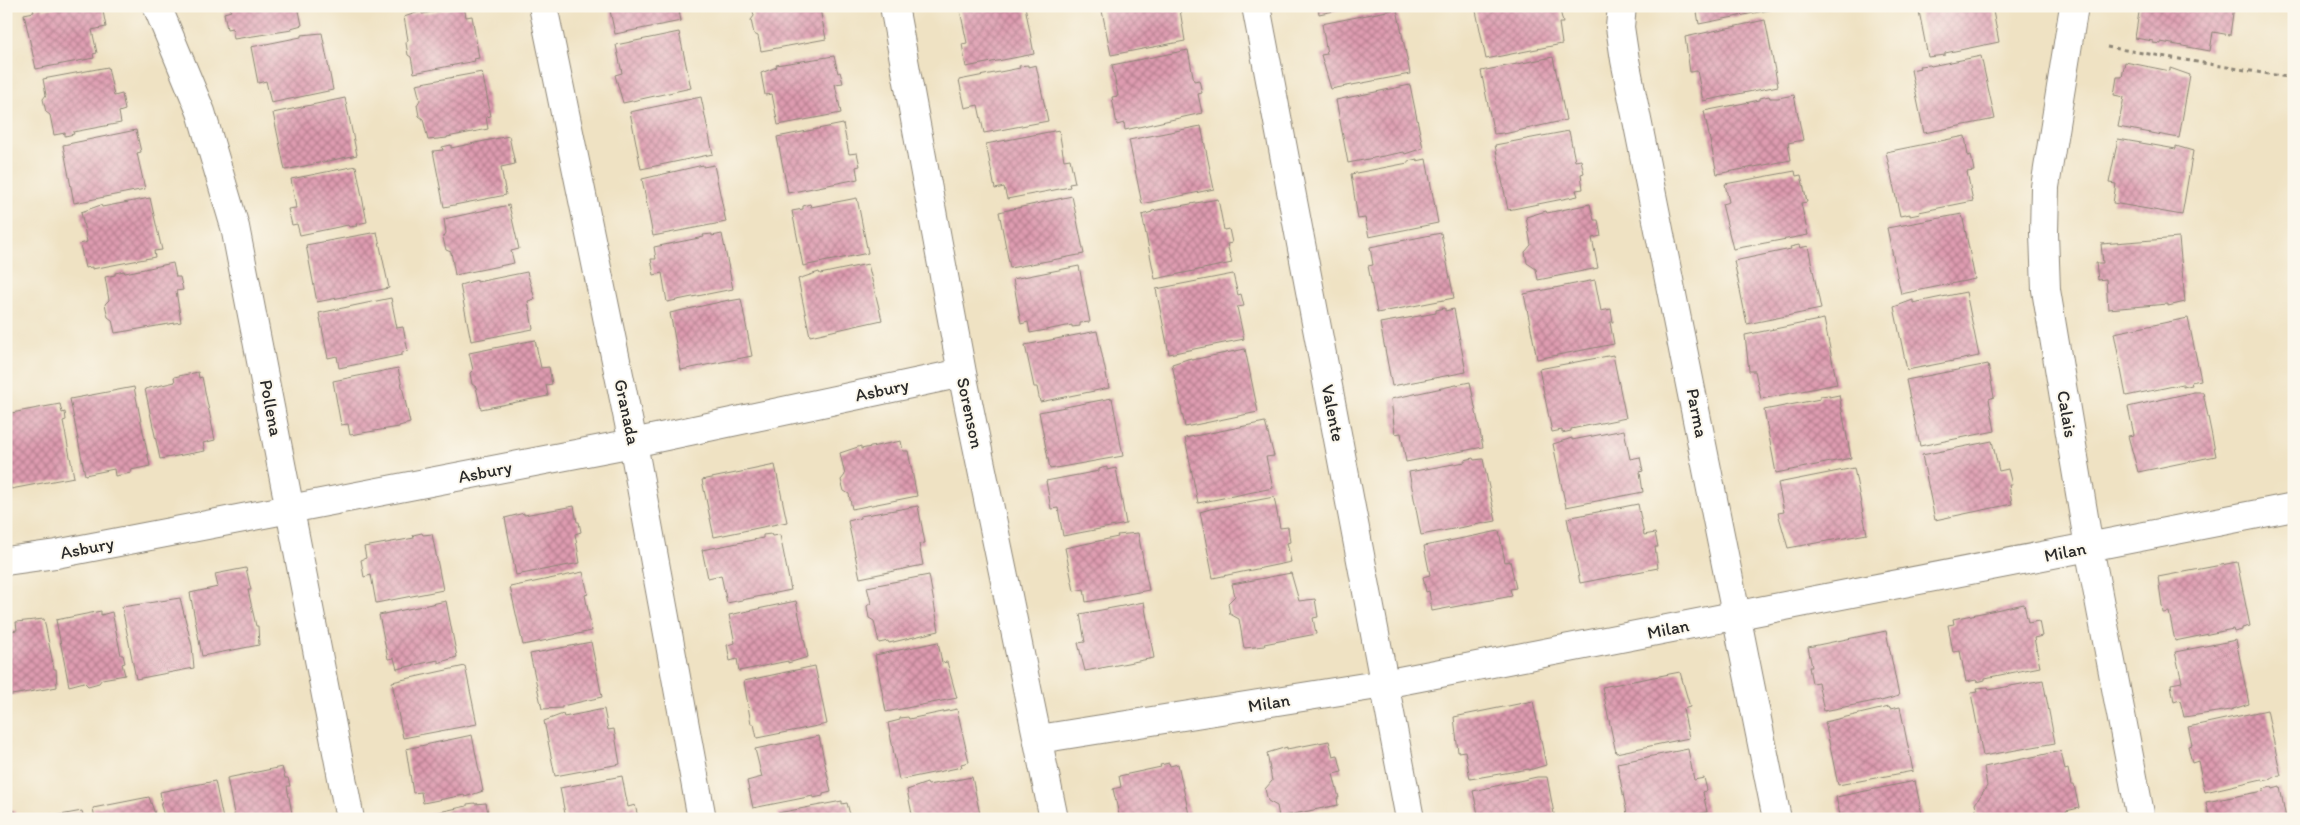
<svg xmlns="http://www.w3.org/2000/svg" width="2300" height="825" font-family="Itim,sans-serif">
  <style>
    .building { fill: url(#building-cross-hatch) }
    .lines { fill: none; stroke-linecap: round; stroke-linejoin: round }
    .minor-casing { stroke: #8d8677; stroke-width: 30 }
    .path { stroke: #8d8677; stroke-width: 3; stroke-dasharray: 4 4; stroke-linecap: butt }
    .minor { stroke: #fff; stroke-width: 28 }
    .labels { text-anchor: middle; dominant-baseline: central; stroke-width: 4; stroke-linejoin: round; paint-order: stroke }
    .street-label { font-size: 18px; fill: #2b2b2b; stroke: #fbf7ec }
  </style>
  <defs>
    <pattern id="building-cross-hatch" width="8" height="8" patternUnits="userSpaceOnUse" patternTransform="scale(1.25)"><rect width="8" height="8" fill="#de9bb0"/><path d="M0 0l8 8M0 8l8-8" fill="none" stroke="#b47f8f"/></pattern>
  </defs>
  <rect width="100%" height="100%" fill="#fbf7ec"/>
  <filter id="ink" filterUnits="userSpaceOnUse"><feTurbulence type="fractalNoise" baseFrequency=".02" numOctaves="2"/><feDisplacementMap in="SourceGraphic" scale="10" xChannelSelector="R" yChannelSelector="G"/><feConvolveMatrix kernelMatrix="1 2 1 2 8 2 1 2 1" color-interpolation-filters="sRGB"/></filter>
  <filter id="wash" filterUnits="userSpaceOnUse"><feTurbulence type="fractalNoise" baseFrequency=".0096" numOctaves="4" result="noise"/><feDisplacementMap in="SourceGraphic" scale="20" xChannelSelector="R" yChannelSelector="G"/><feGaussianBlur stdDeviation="1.12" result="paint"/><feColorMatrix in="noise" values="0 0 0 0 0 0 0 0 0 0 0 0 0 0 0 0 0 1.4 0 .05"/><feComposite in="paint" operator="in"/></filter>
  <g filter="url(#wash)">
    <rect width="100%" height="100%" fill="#efe2c3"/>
    <g id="blocks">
      <!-- building -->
      <path class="building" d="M63,6H102L106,27L92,30L97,53L93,54L94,58L36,69L24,14L34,12L33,9L42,7V10Z
        M230,6H298L302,25L291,28L292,30L234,39L232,28L227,29L224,13L231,11Z
        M464,6L466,17L472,16L479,58L474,59L475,61L414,73L411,57L408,55L406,43L408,40L404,17L422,11V14Z
        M609,6H678L681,21L615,34Z
        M752,6H827L820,9L826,39L761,51L758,36L754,34L751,20L754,16Z
        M980,6H1025L1034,54L966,67L962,44L967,43L960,10Z
        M1101,6H1185V9L1180,10L1185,41L1111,55Z
        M1318,6H1353V7L1319,14Z
        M1475,6H1553L1554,11L1560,10L1563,23H1559L1562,44L1486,59Z
        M1696,6H1778L1779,8L1699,24Z
        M1918,6H1992L1999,42L1945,53V55L1928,57Z
        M2140,6H2234L2230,35L2213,32L2210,51L2161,42V44L2153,43V41L2135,38Z
        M1397,9L1410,74L1331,89L1321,55L1327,54L1322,24Z
        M1765,20L1778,86L1703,101L1697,71L1690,72L1685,37Z
        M679,32L691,88L623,103L615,75L622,73L616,45Z
        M322,33L333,90L271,103L266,81L258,83L251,47L301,37V35Z
        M1188,50L1194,81L1199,80L1202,93L1198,94L1202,113L1125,130L1124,123L1117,125L1112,97L1118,96L1112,65Z
        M834,56L838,73L840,72L843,83L835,84L841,113L778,125L772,94L765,95L761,73L777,67L776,65Z
        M1981,56L1995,119L1924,133L1911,70L1920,68L1919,66L1930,65L1931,66Z
        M1553,57L1566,120L1504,134L1503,133L1494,134L1481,71Z
        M2125,62L2170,71V68L2190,75L2179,138L2118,127L2124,97L2114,95L2117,77H2122Z
        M1028,65V67L1036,65L1048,121L984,133L978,105L965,108L959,80L1020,68L1019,66Z
        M108,67L114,96L122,94L125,110L119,112L121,123L73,132L74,134L65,136V133L54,135L50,115L46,112L43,99L46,95L43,79Z
        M482,72L491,116L486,117L488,129L447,137V138L428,140L423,119L419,116L417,105L420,100L416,84Z
        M1410,85L1423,148L1405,154L1404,152L1348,163L1336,100Z
        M1794,95L1803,140L1788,143L1791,160L1717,174L1704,111L1760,100V98L1769,96L1770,98H1778Z
        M701,97L713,154L641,169L630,112Z
        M345,98L357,155L285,170L273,113Z
        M843,124L849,154L857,153L860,166L856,167L858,179L788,193L777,137Z
        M1201,126L1214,189L1142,204L1129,140Z
        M136,130L141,152L137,153L145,189L74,203L63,145Z
        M1059,130L1064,160L1070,159L1075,183L1069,184L1070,187L1007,199L1004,187L995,189L986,144Z
        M1569,131L1575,161L1581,160L1584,173L1581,174L1583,189L1576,190L1578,196L1508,210L1495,145Z
        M509,136L515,164L501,167L506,195L444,207L433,151L443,150L442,147L451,145V148Z
        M1965,136L1968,156L1971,155L1974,171L1967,172L1973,201L1919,212L1920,214L1910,216V214L1900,216L1886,152Z
        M2118,139L2176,149V146L2193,151L2182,215L2113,203L2116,184L2109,183Z
        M1417,159V161L1426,159L1438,223L1369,237L1365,218L1358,219L1351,174L1408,163V161Z
        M703,165V167L714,165L726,222L653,236L642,179Z
        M356,166L367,222L356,224L357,226L349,227L348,225L300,235L297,224L292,225L288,209L296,208L291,179Z
        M1795,171L1796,176L1801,175L1807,202L1801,203L1808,235L1733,249L1722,204L1729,202L1725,184Z
        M1072,196L1084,254L1010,268L999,212Z
        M150,198L162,250L154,251L155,257L92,269V267L85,268L80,244L87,242L81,212L101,205L102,207Z
        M857,198L868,253L803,266L792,211L803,209V206L810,204L811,207Z
        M1218,199L1224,230L1229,229L1232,243L1227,244L1232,263L1155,279L1142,215L1152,212V211Z
        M1590,204L1594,220H1598L1601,236L1592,238L1598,268L1538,280L1536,269L1527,263L1525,252L1531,245L1526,217L1546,211L1547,213Z
        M509,205L519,249L511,251L514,263L455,275L451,252L446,250L443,238L446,233L444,219Z
        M1962,214L1975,279L1901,294L1887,228Z
        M377,232L389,288L317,302L306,245Z
        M1441,233L1454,298L1377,313L1368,266L1373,265L1370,247Z
        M712,234V236L722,234L733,289L667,302L662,273L654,275L651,259H656L654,247L704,237L703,235Z
        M2179,238L2185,302L2168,306V304L2108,309L2106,279L2098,280L2096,263H2103L2101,244Z
        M1799,245L1800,248L1808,246L1821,309L1747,324L1734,261L1791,249L1790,247Z
        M173,263L176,277H180L183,290L176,291L181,322L115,333L112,320L108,317L105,304L109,300L105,277L115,275V273L124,271L125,273Z
        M868,264L882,320L810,336L798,279L819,272L820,274Z
        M1079,266L1090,322L1080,323V326L1072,327V325L1030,333L1028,322L1021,324L1013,279Z
        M527,272L535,299L528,301L533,329L471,341L460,285L477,280V282Z
        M1233,274L1238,295L1241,294L1244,306L1237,307L1244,339L1169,354L1156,289Z
        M1595,280L1601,311L1611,309L1613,322H1610L1614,344L1537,359L1524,294Z
        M1966,292L1979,356L1907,370L1894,307L1913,300V303Z
        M391,298L397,328L403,327L408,351L402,352V355L339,368L337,356L328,358L319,313Z
        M741,299L752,356L681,370L670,313L729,300V301Z
        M1445,308V311L1454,309L1466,372L1392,386L1380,323L1436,313V310Z
        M2188,318L2201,380L2191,382L2192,385L2183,387V384L2126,396L2114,333Z
        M1824,319L1837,384L1761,399L1755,371H1749L1745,335Z
        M1097,331L1109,388L1040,402L1037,387H1034L1025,345Z
        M535,340L541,368L549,367L552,384L546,385L548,396L481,409L476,387L472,384L470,373L473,370L469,353Z
        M1245,349L1258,412L1185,427L1172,364L1191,358L1192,360Z
        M1613,355L1626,418L1571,429V431L1562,433V430L1552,432L1539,369Z
        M1988,364L1994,397L1989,399L1995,431L1920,446L1906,380Z
        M398,368L410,423L399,426V427L350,435L348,424L341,425L333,381Z
        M198,372L199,378L202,377L215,440L203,443L205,451L160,459L145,389L175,382L174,377Z
        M1470,382L1483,447L1406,462L1401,433L1395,434L1391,399Z
        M134,387L150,466L131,470V473L115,476L114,469L85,475L70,399Z
        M2194,392H2203L2216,456L2138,472L2128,436L2134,435L2128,407Z
        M1829,395V397L1839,395L1851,458L1776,473L1764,410L1820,399V396Z
        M1112,398L1123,456L1050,469L1039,412Z
        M60,404L62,413L65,412L66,420L63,421L74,477L11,489L8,472L6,473V414Z
        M1265,422L1274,456L1266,457L1273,488L1198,503L1185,438Z
        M1624,430L1630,459L1640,457L1643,471L1640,472L1643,492L1566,507L1553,444L1572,438V440Z
        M901,441L903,451H908L917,496L852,509L849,494L844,491L841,480L845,475L840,453L861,446V449Z
        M1992,441L1999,471L2008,469L2012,485H2009L2012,504L1935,520L1922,455Z
        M1473,458L1474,460L1483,459L1496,521L1421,535L1409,472L1465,462V460Z
        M775,465L787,522L714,537L702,480Z
        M1107,467V470L1116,468L1126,524L1063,536L1058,508L1051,509L1046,481L1099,471V469Z
        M1854,468L1867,534L1788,548L1778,513L1784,512L1778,483Z
        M1274,497L1280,528L1288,527L1290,542L1287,543L1291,562L1213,578L1200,512L1210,509Z
        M1638,504L1644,535L1655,533L1658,547H1655L1658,568L1580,583L1567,518Z
        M574,506L577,522H579L581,532L575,534L580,563L516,575L505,518L524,513V515Z
        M918,506L925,543L919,544L923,565L860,578L848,521L860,518V516Z
        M1499,531L1505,562L1510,561L1516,588L1510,589L1512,596L1432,611L1429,591L1426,592L1423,577L1430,575L1424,546Z
        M422,533L423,535L432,534L443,590L376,603L371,575L364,577L361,560L366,558L364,547L414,538L413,535Z
        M1138,533L1149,590L1086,602L1084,589L1074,591L1065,548L1118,537L1117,535Z
        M771,534L772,536L780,535L791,590L727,603L721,575L708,578L702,550L763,538V535Z
        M2237,562L2250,626L2242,628V630L2234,632L2233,629L2175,641L2169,612L2163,613L2158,577Z
        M246,568L251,590H248L256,626H258L259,645L202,656L190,593L218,587L215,574Z
        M583,572L588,594L585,595L592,631L523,645L510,587Z
        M1291,573L1299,601L1315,599L1318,617L1313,618L1316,634L1264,644L1265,646L1244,648L1239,619L1230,614L1228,603L1235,596L1232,584Z
        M929,575L939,631L889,643L888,641L879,643L874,621L869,618L867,606L871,603L867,587Z
        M180,598L192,646L194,668L136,679L122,607Z
        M446,601L457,657L438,663V660L397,669L394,658L388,659L379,615Z
        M796,601L808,657L788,663V661L739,671L737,659L730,661L727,645L735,643L729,615Z
        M1144,602L1154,658L1085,671L1078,643L1085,642L1080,614Z
        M2024,604L2028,623L2039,621L2042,636L2034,638L2040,667L1985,678V680L1977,682L1976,680L1966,682L1960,651L1953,652L1948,625L1954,624L1953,619Z
        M101,611V615L112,612L121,655H123L125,663L122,664L125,675L102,679L99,683L88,686L84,682L69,686L56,620Z
        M44,619L54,669H56L57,687L6,696V632L17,630L16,622Z
        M1886,631L1899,696L1881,701L1880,700L1824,711L1818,682L1812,683L1809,667H1812L1808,647Z
        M2236,640L2249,704L2230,710L2184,717L2180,700L2174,702L2171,684L2182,682L2175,652Z
        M591,642L602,697L562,706V708L542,709L530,654Z
        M938,642L942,663L947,662L957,698L886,712L875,655Z
        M465,666L477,724L403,738L392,682Z
        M815,666L827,724L757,738L754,724H751L744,681Z
        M1680,672L1690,707L1683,709L1689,738L1616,753L1602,687Z
        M2043,680L2055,743L1983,756L1971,693L1978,692L1977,688L1988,687L1989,690Z
        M1533,701L1546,765L1529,770V769L1470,779L1465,751L1458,752L1454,717Z
        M1889,707L1890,709L1900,707L1913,771L1838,785L1825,722Z
        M604,709L608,730L614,729L620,764L555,776L544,721L563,714L564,717Z
        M957,709L969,762L961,764L962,767L899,780L888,723L900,720V718L908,717L909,719Z
        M2267,710L2281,776L2272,777V779L2263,781L2262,779L2205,792L2198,761L2192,763L2188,746L2192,745L2188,727Z
        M472,735L483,791L465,797L464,795L423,803L421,792L413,793L406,749Z
        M819,736L831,792L823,794V796L813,798V796L753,808L747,781L762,777L755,749Z
        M1329,741L1333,756L1338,755L1342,772L1333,774L1339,798H1337L1338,805L1279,817L1277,806L1268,801L1265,789L1272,781L1267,753L1287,747V749Z
        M1688,749L1694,780L1704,778L1707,790L1703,792L1707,812L1673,819H1628L1617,763Z
        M2061,751L2065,770L2068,769L2071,785H2074L2079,808L2066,811L2067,818L1978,819L1975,804L1987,786L1984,767Z
        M1169,763L1170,766L1178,764L1190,819H1120L1113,789L1121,787L1119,776L1161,767L1160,765Z
        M282,767L285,778H288L290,786H287L293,819H235L227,778Z
        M622,776L628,807L635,805L638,817L566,819L560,788Z
        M972,777L981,819H913L907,790L927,783L928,785Z
        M1537,777H1547L1555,819H1479L1473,791Z
        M215,781L223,819H165L160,803H162L160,792Z
        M1915,781L1923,819H1838L1840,815L1836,797Z
        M2272,787L2273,789L2280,787L2286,819H2210L2206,802L2264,791L2263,789Z
        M149,797L155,814L152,815L153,819H95L93,808Z
        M10,800L11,810H14L16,818L6,819V801Z
        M842,801V804L847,803L851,819H779L778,813Z
        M475,803V804L486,803L489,819H426L425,815L467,806V804Z
        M82,811L84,819H44V818Z"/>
    </g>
  </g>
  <g filter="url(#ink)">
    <use href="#blocks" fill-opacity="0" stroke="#8d8677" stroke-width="1"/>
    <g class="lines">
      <defs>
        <path id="minor" d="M157,6L201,112L235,227L350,819
          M543,6L633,443L702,819
          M894,6L962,373L1054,819
          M1256,6L1410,819
          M1622,6L1620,27L1625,60L1777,819
          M2074,6L2045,187L2044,233L2046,290L2089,547L2141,819
          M6,561L56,554L633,443L962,373
          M1039,739L1384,684L2294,507"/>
      </defs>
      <!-- minor casing -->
      <use href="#minor" class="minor-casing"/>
      <!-- path -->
      <path class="path" d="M2107,47L2293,78"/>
      <!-- minor -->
      <use href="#minor" class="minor"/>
    </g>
  </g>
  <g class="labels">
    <!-- street labels -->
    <g class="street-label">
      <text transform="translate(882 390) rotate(-12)">Asbury</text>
      <text transform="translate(271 408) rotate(79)">Pollena</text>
      <text transform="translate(627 412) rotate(78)">Granada</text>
      <text transform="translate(970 413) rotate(78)">Sorenson</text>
      <text transform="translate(1333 413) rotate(79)">Valente</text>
      <text transform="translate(1697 413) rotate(79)">Parma</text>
      <text transform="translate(2067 414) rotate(80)">Calais</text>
      <text transform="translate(485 472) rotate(-11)">Asbury</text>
      <text transform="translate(87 548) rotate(-11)">Asbury</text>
      <text transform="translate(2065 552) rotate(-11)">Milan</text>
      <text transform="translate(1668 629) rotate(-11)">Milan</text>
      <text transform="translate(1269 703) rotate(-9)">Milan</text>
    </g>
  </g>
  <!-- margin -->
  <rect width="2300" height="825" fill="none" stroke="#fbf7ec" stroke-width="25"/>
</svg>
